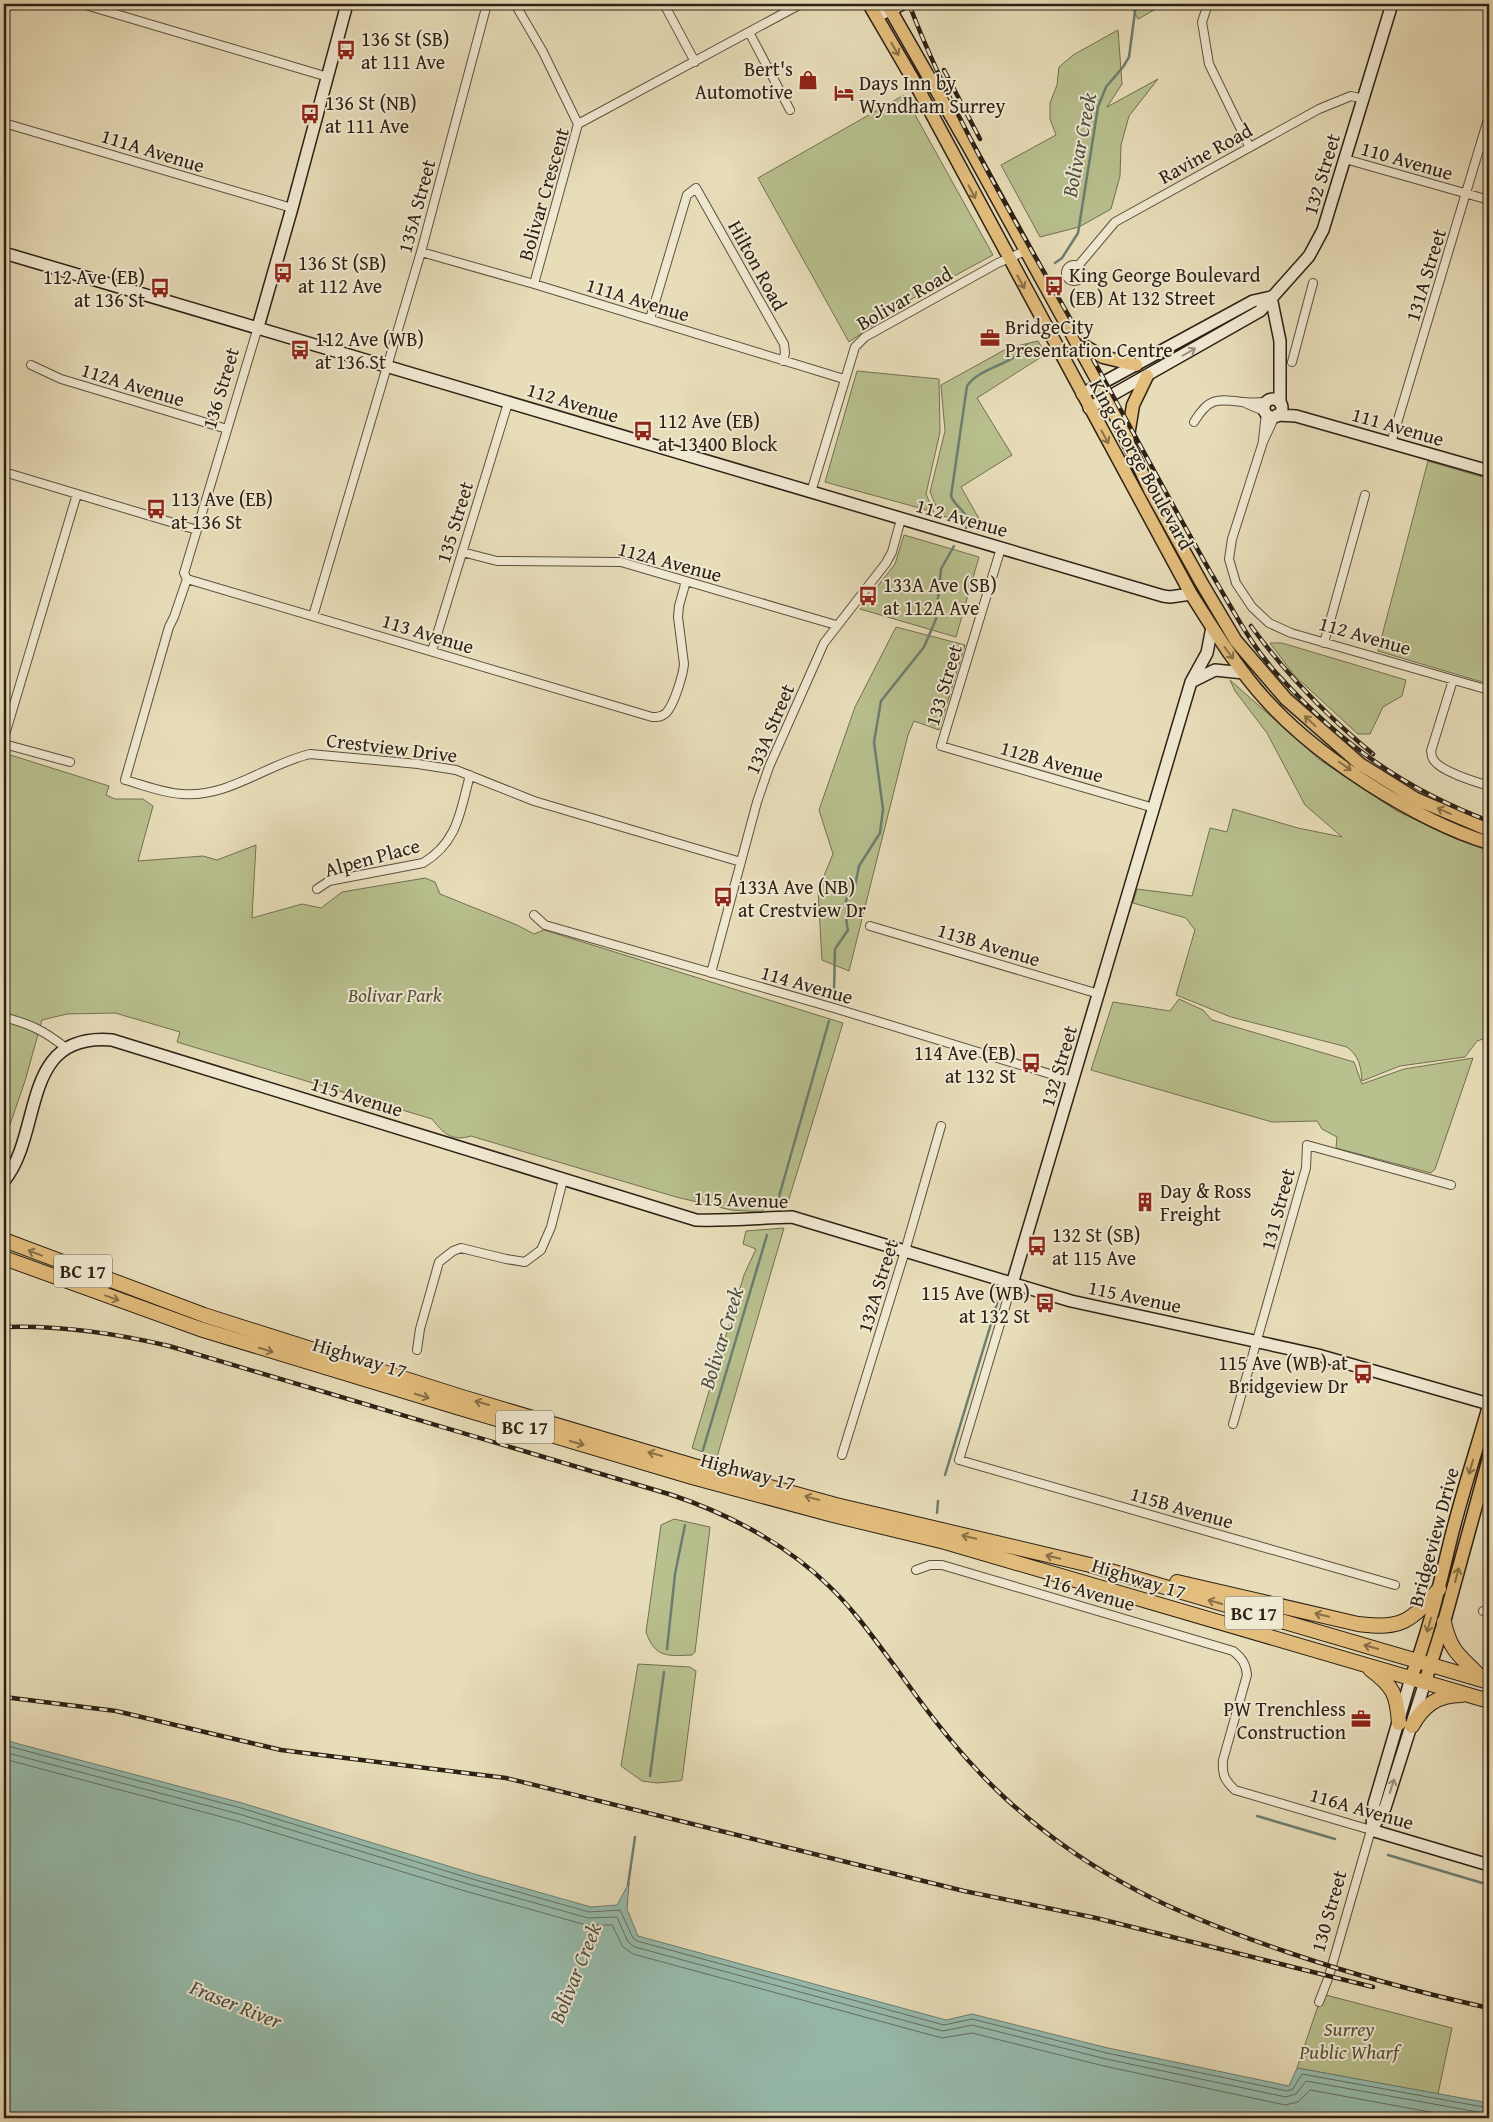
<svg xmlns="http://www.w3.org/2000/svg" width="1493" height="2122" font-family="'Gentium Book Plus',serif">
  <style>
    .green { fill: #b8c08e; stroke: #727052 }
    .water { fill: #97bcae; stroke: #6c7e71 }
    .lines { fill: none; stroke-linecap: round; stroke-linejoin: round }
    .shore { stroke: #626e62; stroke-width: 1 }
    .stream { stroke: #6c7e71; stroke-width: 2.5 }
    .street-casing { stroke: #5b503e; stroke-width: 10 }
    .secondary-casing { stroke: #2c2115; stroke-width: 14 }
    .primary-casing { stroke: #2c2115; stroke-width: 15 }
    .highway-casing { stroke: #2c2115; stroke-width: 16 }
    .street { stroke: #f0e9d2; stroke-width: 8 }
    .secondary { stroke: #f0e9d2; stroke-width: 11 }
    .primary { stroke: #e4be7c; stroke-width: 12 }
    .highway { stroke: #e4be7c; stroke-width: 14 }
    .rail-casing { stroke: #2c2115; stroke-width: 4.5 }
    .rail { stroke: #f0e9d2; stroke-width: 2.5; stroke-dasharray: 8; stroke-linecap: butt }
    .oneway { stroke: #887048 }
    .oneway2 { stroke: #988f7d }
    .labels { text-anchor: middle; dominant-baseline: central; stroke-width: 4; stroke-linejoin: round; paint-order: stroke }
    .shield { fill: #f0e9d2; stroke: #675d4e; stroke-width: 1 }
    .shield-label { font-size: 19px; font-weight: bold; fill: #2c2115 }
    .poi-label { font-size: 20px; fill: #2c2115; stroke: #f0e9d2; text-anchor: start }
    .street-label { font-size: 20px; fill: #2c2115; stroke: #f0e9d2 }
    .park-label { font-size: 20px; font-style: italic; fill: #565139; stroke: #f0e9d2 }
    .water-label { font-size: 21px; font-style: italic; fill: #4c5043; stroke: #f0e9d2 }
  </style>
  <rect width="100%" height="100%" fill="#e8ddb9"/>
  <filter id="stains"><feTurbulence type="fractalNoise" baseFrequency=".004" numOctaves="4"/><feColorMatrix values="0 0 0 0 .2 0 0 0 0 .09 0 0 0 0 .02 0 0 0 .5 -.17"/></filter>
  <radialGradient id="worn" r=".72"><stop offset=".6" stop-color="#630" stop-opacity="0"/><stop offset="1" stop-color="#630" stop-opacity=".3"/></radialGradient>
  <!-- green -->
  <path class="green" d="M1130,4H1165L1138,19Z
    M1118,30L1122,84L1107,107L1158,79L1129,116L1121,145L1120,176L1111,209L1079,227L1040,237L1001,165L1056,135L1050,119V103L1057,85L1059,67L1073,55Z
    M904,95L993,255L908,301L849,342L758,178Z
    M1038,341L1046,354L977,398L1012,455L961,487L985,529L940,515L930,492L945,431L941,385L1008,348Z
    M857,371L939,379L940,432L926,494L934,512L825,482Z
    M1428,461L1489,479V684L1378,651Z
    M904,535L979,557L956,637L860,609L895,564Z
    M896,627L965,645L939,730L914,721L908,735L849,971L822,960L818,890L833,854L819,810L855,707Z
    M1270,643H1282L1406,680L1402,696L1383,707L1370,734H1358L1295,676Z
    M1230,680L1320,760L1397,811L1456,839L1489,850V1037L1477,1041L1465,1057L1400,1066L1362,1081C1361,1066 1359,1056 1347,1047L1231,1017L1176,995L1195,930L1186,918L1133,903L1137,889L1192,896L1210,828L1227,832L1233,809L1298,828L1342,837L1305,805L1267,733L1235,691Z
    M4,753L109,786L106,795L115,799H143L153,806L138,861L203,856L217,860L256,845L252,918L302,904L321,908L342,892L425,878L435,882L440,894L517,925L534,934L544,930L843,1023L788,1202L768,1200L762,1212L731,1210L676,1197L471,1136C452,1142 443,1133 432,1119L177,1042L180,1032L115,1013L67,1014L42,1020L25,1081L4,1142Z
    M1179,999L1203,1010L1212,1020L1354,1062L1362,1084L1404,1069L1473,1058L1435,1169L1431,1173L1336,1148L1337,1137L1322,1129L1317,1121L1272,1122L1091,1070L1113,1002L1170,1011Z
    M784,1228L717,1457L692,1448L744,1275L756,1249L743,1244L746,1231Z
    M674,1519L710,1527L695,1652L692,1655C667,1656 655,1658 646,1632L661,1525Z
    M638,1664L690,1667L696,1671L682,1780L679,1781L657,1783L642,1781L621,1766Z
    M1322,1994L1452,2028L1438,2094L1297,2068Z"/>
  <!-- water -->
  <path class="water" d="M4,1740L242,1803L471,1873L591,1907L617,1905L629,1883L627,1909L638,1936L946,2020L972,2014L1108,2048L1289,2086L1297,2068L1489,2103V2118H4Z"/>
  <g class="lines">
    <!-- shore -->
    <path class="shore" d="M4,1745L241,1808L469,1878L589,1912L620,1910L633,1938L637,1941L944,2025L972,2019L1107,2053L1287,2091L1293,2089L1302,2074L1489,2108
      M4,1752L239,1814L468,1884L588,1918L617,1917L628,1942L635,1947L943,2031L972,2025L1106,2059L1286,2097L1296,2094L1306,2081L1489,2114
      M4,1759L237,1821L465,1891L586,1925H612L623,1947L633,1954L942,2038L972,2033L1104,2066L1285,2105L1298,2102L1310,2090L1463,2118"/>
    <!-- stream -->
    <path class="stream" d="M1055,263L1062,258L1078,233L1098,107L1106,87L1123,67L1129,57L1136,4
      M966,528C973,514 955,508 951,496L967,386C981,366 1013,366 1027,345
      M834,991L835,949L848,930C845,920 847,910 846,900L855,886L859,866L880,833L883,809L874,742L881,701L924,647L936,619L941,569L954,546
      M778,1200L829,1021
      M703,1450L767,1235
      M945,1475L1000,1294
      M937,1513L938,1501
      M667,1649L675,1574L685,1525
      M650,1776L664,1672
      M1257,1816L1335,1839
      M1388,1855L1489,1885
      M628,1885L635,1837"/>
    <defs>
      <path id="street" d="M82,4L328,77
        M515,4L543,52L578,124
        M664,4L695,62
        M1208,4L1202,22L1209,64L1249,146
        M749,32L790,110
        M4,123L292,208
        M1345,159L1489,200
        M421,252L534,284L844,379
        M1066 273a8 8 0 1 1 16 0a8 8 0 1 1-16 0Z
        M1078,266L1115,222L1319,109L1351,96L1364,99
        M534,284L578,124L801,4
        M650,319L687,195L696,188L784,344L785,353L783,361
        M258,327L184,573L187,579L174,617L169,627L125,780C144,785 162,793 182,794C228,798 267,764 310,754L418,764L456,770L534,801L741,862
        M1292,362L1313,283
        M31,365L61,379L227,429
        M1245,403L1266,412
        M1275,416L1263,442L1232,539L1229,559L1236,583L1252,607L1269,623L1291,633L1489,690
        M1194,422C1209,397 1217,399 1243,402C1251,403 1259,402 1267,402
        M1263,440L1266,413
        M1391,443L1489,116
        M4,472L197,530
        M811,492L855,347L865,337L998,263L1025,251
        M1001,548L941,746L1154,808
        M462,552L497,561L621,562L836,625
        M187,579L652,717C657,717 662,717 666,713C674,705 683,675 684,664L678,617L679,606L686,581
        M313,616L421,252L487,4
        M1324,643L1365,495
        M432,651L508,403
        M1453,680L1431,751C1432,753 1431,756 1433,759C1439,771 1476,782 1489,786
        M4,738L77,494
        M4,744L70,762
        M317,889L329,881L423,863C458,842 460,812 470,775
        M534,915L545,925L834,1008L1073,1081
        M870,926L1099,994
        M711,973L757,802L769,767L824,643L886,563L892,552L901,519
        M4,1017C32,1025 43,1030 66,1048
        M1012,1284L959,1460L1395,1585
        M417,1350L420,1329L439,1262L453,1251L461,1248L506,1259L525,1262L541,1250L551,1227L563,1180
        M1233,1424L1306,1168L1307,1145L1451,1185
        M842,1455L905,1251L941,1126
        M916,1570L930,1565H942L1233,1651C1242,1658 1246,1664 1247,1675L1223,1760C1222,1774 1224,1780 1235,1790L1371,1830L1329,1976L1319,2002
        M1483,1611L1489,1613"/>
      <path id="secondary" d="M877,16L903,4
        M4,253L1163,596L1170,597L1191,594
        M1271,297L1280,341V403
        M258,327L292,208L347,4
        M1082,394L1253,301L1271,297
        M1264 408a9 9 0 1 1 18 0a9 9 0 1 1-18 0Z
        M1089,408L1260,311L1309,256L1323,230L1392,4
        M1277,415L1296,416L1489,471
        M1191,682L1215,670L1244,673
        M4,1181C44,1132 19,1032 112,1040L696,1220C728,1221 759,1218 792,1217L1071,1301L1318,1355L1489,1404
        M1012,1284L1191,682L1207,653L1212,627
        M1372,1826L1374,1804L1411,1678
        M1371,1830L1385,1808L1425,1682
        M1371,1830L1489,1865"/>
      <path id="primary" d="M869,4L915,83L1191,594C1214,630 1236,667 1265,699C1317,757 1415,820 1489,843
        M887,4L970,149L1107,398L1150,490L1201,582L1236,641L1286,699L1360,764L1416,799L1489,830
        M1079,343L1103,357L1136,365
        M1127,442L1133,405L1147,376
        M1411,1678C1428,1635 1438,1591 1449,1546C1460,1499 1476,1452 1489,1406
        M1425,1682L1444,1622L1489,1458"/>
      <path id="highway" d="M4,1240L204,1315L462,1397L694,1466L836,1505L1090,1565L1489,1682
        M4,1258L200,1329L460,1408L692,1477L833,1515L945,1542L1489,1701
        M1177,1582L1358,1624C1402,1630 1411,1621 1439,1589
        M1444,1622C1451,1655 1463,1657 1482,1679
        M1370,1669C1393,1686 1397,1694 1399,1723
        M1412,1726C1423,1706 1437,1695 1461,1695"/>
    </defs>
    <!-- street casing -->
    <use href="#street" class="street-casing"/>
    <!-- secondary casing -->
    <use href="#secondary" class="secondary-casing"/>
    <!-- primary casing -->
    <use href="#primary" class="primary-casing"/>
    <!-- highway casing -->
    <use href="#highway" class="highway-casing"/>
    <!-- street -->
    <use href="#street" class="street"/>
    <!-- secondary -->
    <use href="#secondary" class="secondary"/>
    <!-- primary -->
    <use href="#primary" class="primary"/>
    <!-- highway -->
    <use href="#highway" class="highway"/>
    <defs>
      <path id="rail" d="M909,4C959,135 1039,259 1106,383C1141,447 1175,510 1211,573C1232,608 1251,646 1279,676C1340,743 1404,789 1489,821
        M944,70L980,139
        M1251,626C1286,674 1327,716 1373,754
        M4,1327C60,1325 114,1333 169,1346L672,1495C731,1515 785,1543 830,1587C856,1612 877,1643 899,1672C931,1717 964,1760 1005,1798C1091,1877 1178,1915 1287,1952C1354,1975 1421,1993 1489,2008
        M4,1697L116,1711L281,1750L506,1778L964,1891L1096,1918L1373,1987"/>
    </defs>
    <!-- rail casing -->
    <use href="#rail" class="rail-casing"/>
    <!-- rail -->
    <use href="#rail" class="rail"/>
  </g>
  <!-- one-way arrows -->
  <defs><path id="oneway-shaft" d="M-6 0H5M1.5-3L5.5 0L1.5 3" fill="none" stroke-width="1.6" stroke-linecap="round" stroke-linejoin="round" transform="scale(1.25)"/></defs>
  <g class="oneway">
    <use href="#oneway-shaft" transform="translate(895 49) rotate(60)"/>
    <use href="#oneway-shaft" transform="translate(972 192) rotate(62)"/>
    <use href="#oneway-shaft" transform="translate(1021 282) rotate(61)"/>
    <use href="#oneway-shaft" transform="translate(1105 437) rotate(61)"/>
    <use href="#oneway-shaft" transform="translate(1229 653) rotate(53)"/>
    <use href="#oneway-shaft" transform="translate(1310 721) rotate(-137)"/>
    <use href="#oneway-shaft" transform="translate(1345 766) rotate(35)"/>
    <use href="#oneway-shaft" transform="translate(1444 811) rotate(-156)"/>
    <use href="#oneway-shaft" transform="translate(35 1253) rotate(-159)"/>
    <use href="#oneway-shaft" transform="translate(112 1298) rotate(20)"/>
    <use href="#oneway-shaft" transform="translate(266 1350) rotate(17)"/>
    <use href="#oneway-shaft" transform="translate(422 1396) rotate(17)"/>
    <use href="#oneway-shaft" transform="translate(482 1403) rotate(-164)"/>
    <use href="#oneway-shaft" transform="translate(577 1443) rotate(16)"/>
    <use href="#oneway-shaft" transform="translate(655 1454) rotate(-164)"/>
    <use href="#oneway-shaft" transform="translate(1471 1467) rotate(106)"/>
    <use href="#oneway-shaft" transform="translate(812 1498) rotate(-165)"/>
    <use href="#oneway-shaft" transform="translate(969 1537) rotate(-167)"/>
    <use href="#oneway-shaft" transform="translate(1053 1557) rotate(-167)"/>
    <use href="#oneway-shaft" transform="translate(1457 1575) rotate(-75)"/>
    <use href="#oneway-shaft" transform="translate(1215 1602) rotate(-164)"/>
    <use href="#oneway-shaft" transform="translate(1322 1615) rotate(-167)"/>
    <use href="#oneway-shaft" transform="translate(1429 1625) rotate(106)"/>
    <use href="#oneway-shaft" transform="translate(1371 1647) rotate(-164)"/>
  </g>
  <g class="oneway2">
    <use href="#oneway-shaft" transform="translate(1189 352) rotate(-30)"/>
    <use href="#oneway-shaft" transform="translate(1392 1786) rotate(-72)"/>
  </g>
  <!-- icons -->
  <defs>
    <symbol id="bus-bare" viewBox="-9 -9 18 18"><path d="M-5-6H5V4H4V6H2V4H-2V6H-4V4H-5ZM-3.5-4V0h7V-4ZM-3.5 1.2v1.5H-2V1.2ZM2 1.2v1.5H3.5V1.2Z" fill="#8f2418" stroke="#f0e9d2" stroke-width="2.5" paint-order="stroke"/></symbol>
    <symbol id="shop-bare" viewBox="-9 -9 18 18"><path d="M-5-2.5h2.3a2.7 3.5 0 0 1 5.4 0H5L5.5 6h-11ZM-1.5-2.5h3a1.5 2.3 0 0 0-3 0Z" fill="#8f2418" stroke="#f0e9d2" stroke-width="2.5" paint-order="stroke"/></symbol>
    <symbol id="hotel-bare" viewBox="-9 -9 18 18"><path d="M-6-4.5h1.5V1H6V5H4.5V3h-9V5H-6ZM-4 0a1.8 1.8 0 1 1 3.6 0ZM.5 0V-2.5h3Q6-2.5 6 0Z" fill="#8f2418" stroke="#f0e9d2" stroke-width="2.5" paint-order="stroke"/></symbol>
    <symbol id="office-bare" viewBox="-9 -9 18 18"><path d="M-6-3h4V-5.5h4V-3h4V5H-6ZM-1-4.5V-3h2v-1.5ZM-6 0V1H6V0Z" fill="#8f2418" stroke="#f0e9d2" stroke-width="2.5" paint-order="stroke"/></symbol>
    <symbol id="building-bare" viewBox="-9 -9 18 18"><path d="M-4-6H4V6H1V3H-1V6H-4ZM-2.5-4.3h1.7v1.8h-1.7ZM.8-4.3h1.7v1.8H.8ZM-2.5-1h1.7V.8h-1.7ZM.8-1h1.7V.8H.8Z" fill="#8f2418" stroke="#f0e9d2" stroke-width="2.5" paint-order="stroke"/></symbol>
  </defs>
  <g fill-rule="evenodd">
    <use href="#bus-bare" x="332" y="36" width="28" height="28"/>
    <use href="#shop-bare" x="794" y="66" width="28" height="28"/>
    <use href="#hotel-bare" x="830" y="79" width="28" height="28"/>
    <use href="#bus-bare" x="296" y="100" width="28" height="28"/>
    <use href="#bus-bare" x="269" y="259" width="28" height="28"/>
    <use href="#bus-bare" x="1040" y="272" width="28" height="28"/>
    <use href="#bus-bare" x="146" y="274" width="28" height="28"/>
    <use href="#office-bare" x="976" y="324" width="28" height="28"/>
    <use href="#bus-bare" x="286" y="336" width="28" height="28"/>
    <use href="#bus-bare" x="629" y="417" width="28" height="28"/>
    <use href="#bus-bare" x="142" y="495" width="28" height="28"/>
    <use href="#bus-bare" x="854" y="582" width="28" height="28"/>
    <use href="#bus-bare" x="709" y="883" width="28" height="28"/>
    <use href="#bus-bare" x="1017" y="1049" width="28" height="28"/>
    <use href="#building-bare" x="1131" y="1188" width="28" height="28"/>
    <use href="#bus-bare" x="1023" y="1232" width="28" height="28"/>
    <use href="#bus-bare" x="1031" y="1289" width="28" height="28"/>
    <use href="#bus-bare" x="1349" y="1360" width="28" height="28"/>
    <use href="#office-bare" x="1347" y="1705" width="28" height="28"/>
  </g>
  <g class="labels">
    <!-- shield labels -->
    <g class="shield">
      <rect x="54" y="1254.5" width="58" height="33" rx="4"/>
      <rect x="496" y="1410.5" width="58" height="33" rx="4"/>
      <rect x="1225" y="1596.5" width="58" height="33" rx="4"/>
    </g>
    <g class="shield-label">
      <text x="83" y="1271">BC 17</text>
      <text x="525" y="1427">BC 17</text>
      <text x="1254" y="1613">BC 17</text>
    </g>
    <!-- poi labels -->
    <g class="poi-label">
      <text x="361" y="38">136 St (SB)<tspan x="361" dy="23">at 111 Ave</tspan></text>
      <text x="793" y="68" text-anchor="end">Bert's<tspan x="793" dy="23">Automotive</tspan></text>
      <text x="859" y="82">Days Inn by<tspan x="859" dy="23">Wyndham Surrey</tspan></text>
      <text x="325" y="102">136 St (NB)<tspan x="325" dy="23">at 111 Ave</tspan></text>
      <text x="298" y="262">136 St (SB)<tspan x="298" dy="23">at 112 Ave</tspan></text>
      <text x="1069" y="274">King George Boulevard<tspan x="1069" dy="23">(EB) At 132 Street</tspan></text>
      <text x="145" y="276" text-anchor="end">112 Ave (EB)<tspan x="145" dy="23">at 136 St</tspan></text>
      <text x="1005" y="326">BridgeCity<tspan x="1005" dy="23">Presentation Centre</tspan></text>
      <text x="315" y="338">112 Ave (WB)<tspan x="315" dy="23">at 136 St</tspan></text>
      <text x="658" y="420">112 Ave (EB)<tspan x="658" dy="23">at 13400 Block</tspan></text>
      <text x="171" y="498">113 Ave (EB)<tspan x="171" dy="23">at 136 St</tspan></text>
      <text x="883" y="584">133A Ave (SB)<tspan x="883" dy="23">at 112A Ave</tspan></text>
      <text x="738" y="886">133A Ave (NB)<tspan x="738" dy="23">at Crestview Dr</tspan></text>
      <text x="1016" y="1052" text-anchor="end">114 Ave (EB)<tspan x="1016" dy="23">at 132 St</tspan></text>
      <text x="1160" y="1190">Day &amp; Ross<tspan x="1160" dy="23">Freight</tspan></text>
      <text x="1052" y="1234">132 St (SB)<tspan x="1052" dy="23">at 115 Ave</tspan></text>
      <text x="1030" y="1292" text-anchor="end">115 Ave (WB)<tspan x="1030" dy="23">at 132 St</tspan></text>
      <text x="1348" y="1362" text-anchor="end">115 Ave (WB) at<tspan x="1348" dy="23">Bridgeview Dr</tspan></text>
      <text x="1346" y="1708" text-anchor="end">PW Trenchless<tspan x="1346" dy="23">Construction</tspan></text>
    </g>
    <!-- street labels -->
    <g class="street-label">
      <text transform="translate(153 150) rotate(17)">111A Avenue</text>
      <text transform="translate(1205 153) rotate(-29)">Ravine Road</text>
      <text transform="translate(1407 160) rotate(16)">110 Avenue</text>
      <text transform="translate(1321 174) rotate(-73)">132 Street</text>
      <text transform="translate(543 194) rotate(-74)">Bolivar Crescent</text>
      <text transform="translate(416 206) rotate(-75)">135A Street</text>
      <text transform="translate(758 265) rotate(61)">Hilton Road</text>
      <text transform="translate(1425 275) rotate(-73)">131A Street</text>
      <text transform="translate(904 298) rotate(-30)">Bolivar Road</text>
      <text transform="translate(638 299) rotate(17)">111A Avenue</text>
      <text transform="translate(133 384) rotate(17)">112A Avenue</text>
      <text transform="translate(220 388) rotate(-73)">136 Street</text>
      <text transform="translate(573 402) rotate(17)">112 Avenue</text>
      <text transform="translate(1398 426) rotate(16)">111 Avenue</text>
      <text transform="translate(1142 464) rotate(61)">King George Boulevard</text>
      <text transform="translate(962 517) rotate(16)">112 Avenue</text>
      <text transform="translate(454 522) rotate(-73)">135 Street</text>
      <text transform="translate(670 561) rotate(15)">112A Avenue</text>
      <text transform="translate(428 633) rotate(17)">113 Avenue</text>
      <text transform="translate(1365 635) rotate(16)">112 Avenue</text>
      <text transform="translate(943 685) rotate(-73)">133 Street</text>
      <text transform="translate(769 729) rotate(-67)">133A Street</text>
      <text transform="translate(392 747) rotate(7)">Crestview Drive</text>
      <text transform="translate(1052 761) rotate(16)">112B Avenue</text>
      <text transform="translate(372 857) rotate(-15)">Alpen Place</text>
      <text transform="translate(989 944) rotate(17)">113B Avenue</text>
      <text transform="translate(807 984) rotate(16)">114 Avenue</text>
      <text transform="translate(1058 1066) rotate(-73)">132 Street</text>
      <text transform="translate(357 1096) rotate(17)">115 Avenue</text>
      <text transform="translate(741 1199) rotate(2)">115 Avenue</text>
      <text transform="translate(1277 1209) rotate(-75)">131 Street</text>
      <text transform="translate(877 1286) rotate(-73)">132A Street</text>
      <text transform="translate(1135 1296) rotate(12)">115 Avenue</text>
      <text transform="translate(360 1357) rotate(17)">Highway 17</text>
      <text transform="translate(748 1471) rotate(15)">Highway 17</text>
      <text transform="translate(1182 1507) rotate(16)">115B Avenue</text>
      <text transform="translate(1433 1537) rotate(-75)">Bridgeview Drive</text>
      <text transform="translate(1139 1578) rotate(17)">Highway 17</text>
      <text transform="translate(1089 1591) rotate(16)">116 Avenue</text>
      <text transform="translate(1362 1808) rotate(16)">116A Avenue</text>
      <text transform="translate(1328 1911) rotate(-74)">130 Street</text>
    </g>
    <!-- park labels -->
    <g class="park-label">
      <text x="395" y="994">Bolivar Park</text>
      <text x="1349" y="2028">Surrey<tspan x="1349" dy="23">Public Wharf</tspan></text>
    </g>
    <!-- water labels -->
    <g class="water-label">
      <text transform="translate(1079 145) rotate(-79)">Bolivar Creek</text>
      <text transform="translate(721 1338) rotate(-73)">Bolivar Creek</text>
      <text transform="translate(575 1973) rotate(-68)">Bolivar Creek</text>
      <text transform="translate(236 2004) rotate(22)">Fraser River</text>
    </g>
  </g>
  <!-- margin -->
  <rect width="1493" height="2122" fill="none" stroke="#e8ddb9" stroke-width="20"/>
  <rect x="5" y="5" width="1483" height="2112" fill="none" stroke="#2c2115" stroke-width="2.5"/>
  <rect x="10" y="10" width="1473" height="2102" fill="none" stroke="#2c2115"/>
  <rect width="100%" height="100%" filter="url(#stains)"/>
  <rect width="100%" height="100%" fill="url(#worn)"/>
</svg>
